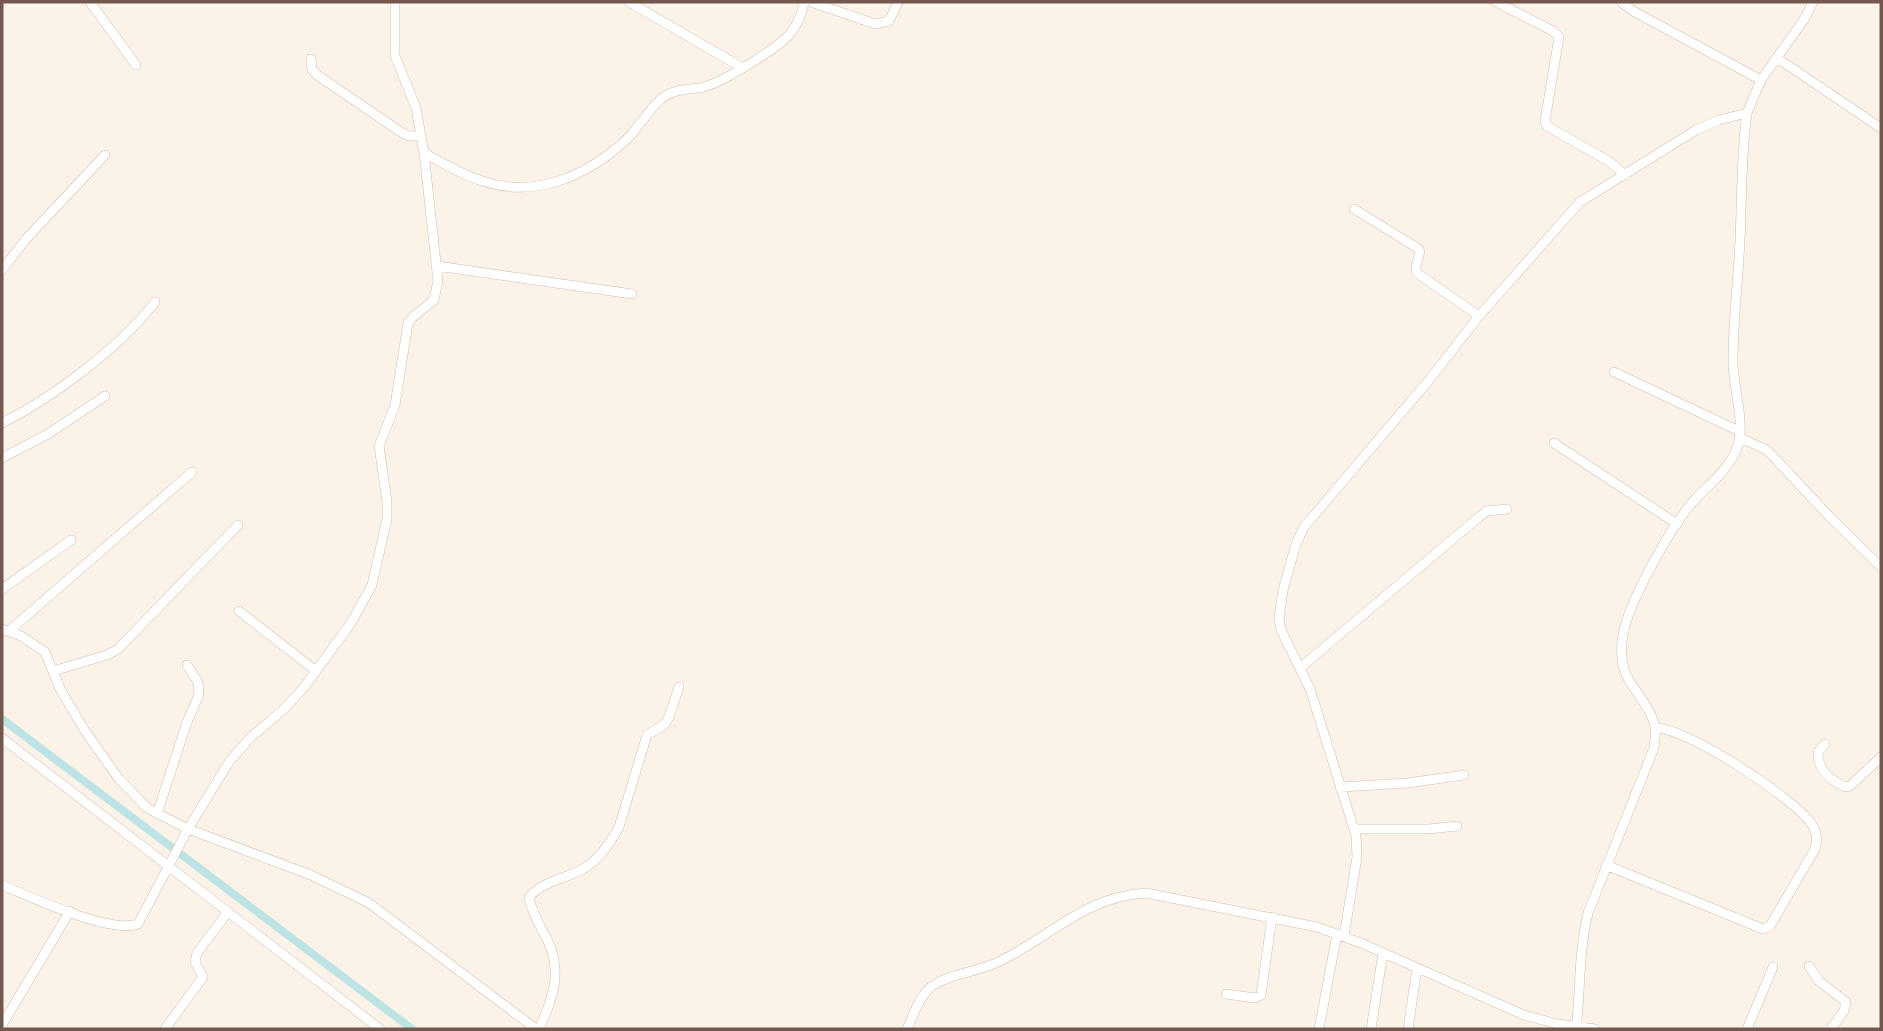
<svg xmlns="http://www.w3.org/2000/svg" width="1883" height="1031" font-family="Helvetica,sans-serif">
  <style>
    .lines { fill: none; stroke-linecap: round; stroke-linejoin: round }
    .canal { stroke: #bde3e5; stroke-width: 8 }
    .minor-casing { stroke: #d0bcb1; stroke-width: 10 }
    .minor { stroke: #fff; stroke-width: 9 }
  </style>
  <rect width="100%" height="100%" fill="#fcf3e8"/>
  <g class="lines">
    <!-- canal -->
    <path class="canal" d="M2,719L412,1029"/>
    <defs>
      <path id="minor" d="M90,2L136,65
        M629,2L741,67
        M811,2L875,24L889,21L898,2
        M1496,2L1553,31L1559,37L1545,121L1547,126L1610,162L1625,175
        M1621,2L1633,11L1761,80L1805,18L1813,2
        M1777,58L1881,128
        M311,59L312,69L317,75L401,132L409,136H421
        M424,153C443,163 462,175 482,181C536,199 587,176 627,139C640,127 655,98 671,93C682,88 696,90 707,86C726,80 776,49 789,35C797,26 802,14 804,2
        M1354,209L1419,249C1422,257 1413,263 1417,273L1479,316
        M437,266L632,294
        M2,270L26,239L105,155
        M1614,372L1739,431
        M2,423C54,397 119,348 155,302
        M1740,438L1767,450L1829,516L1881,567
        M1554,443L1677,524
        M2,458L48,434L105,396
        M2,589L71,540
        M239,611L316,671
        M2,629L21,636L45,652L60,689L85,731L119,779L147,808L188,829L311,875L369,903L536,1029
        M9,631L192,472
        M1300,668L1479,517L1487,511L1507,509
        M53,671L107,655L118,649L238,525
        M2,738L380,1029
        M1825,744L1818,752C1817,770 1831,780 1845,787L1850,786L1881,757
        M1340,787L1408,783L1464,775
        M157,814L187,722L199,695L198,682L187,665
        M1354,829H1429L1457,826
        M1606,865L1763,929L1770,926L1815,849C1818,839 1817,831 1811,823C1792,797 1686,727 1655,728
        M2,885C30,897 111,934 138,924L188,829L229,762L250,738L284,709L305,686L351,623L372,585L387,519V502L379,446L395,405L408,323L414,316L434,300L438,281L424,153L416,108L395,56V2
        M1344,936L1357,857L1356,836L1310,689L1281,630L1279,618L1283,590L1296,544L1304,527L1430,379L1479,316L1580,202L1696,130L1719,120L1747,113L1761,80
        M1809,966L1819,981L1846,1002L1844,1011L1831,1029
        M1226,994L1255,998L1261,995L1272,917
        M2,1025L70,911
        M165,1029L203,977L195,962L197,953L227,913
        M539,1029C553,999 563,971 547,939C540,926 532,913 529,898C538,883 567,878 583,869C599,860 610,843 619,827L647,735L664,725L669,717L679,687
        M907,1029C914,1014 920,993 935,984C953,973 977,972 996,963C1049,939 1082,897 1146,893L1317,927L1361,943L1524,1015L1557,1024L1595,1029
        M1319,1029L1337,934
        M1371,1029L1383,953
        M1408,1029L1417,968
        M1576,1029C1581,988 1578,955 1588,913L1654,748C1655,739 1657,730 1654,722C1641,686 1615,683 1623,635C1628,603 1670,529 1691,504C1708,484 1733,468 1739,441C1744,419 1733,386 1733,362C1733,322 1738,281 1740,240C1742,198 1741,155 1747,113
        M1747,1029L1773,967"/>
    </defs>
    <!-- minor casing -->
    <use href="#minor" class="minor-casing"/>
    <!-- minor -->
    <use href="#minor" class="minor"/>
  </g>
  <!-- border -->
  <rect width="1883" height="1031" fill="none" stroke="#75584d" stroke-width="7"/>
</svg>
